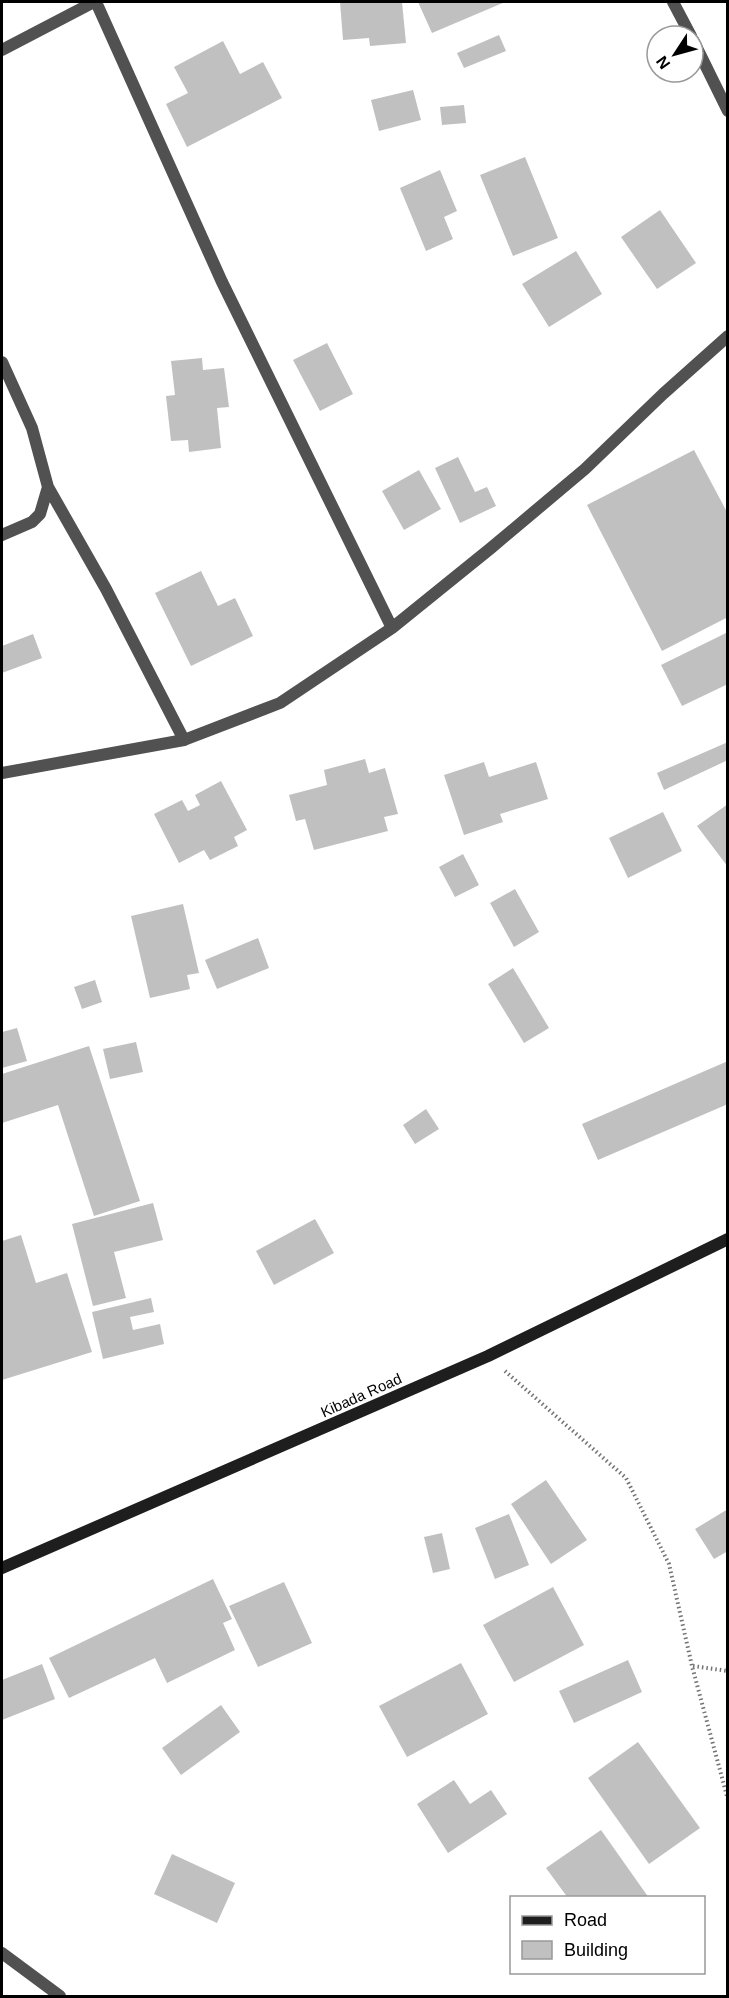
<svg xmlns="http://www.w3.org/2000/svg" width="729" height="1998" font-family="Helvetica,sans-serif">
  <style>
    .building { fill: #c0c0c0 }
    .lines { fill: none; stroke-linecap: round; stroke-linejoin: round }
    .path { stroke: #737373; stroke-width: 4; stroke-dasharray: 1.5 3; stroke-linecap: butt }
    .lane { stroke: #515151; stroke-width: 12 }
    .street { stroke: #515151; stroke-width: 12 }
    .secondary { stroke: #1e1e1e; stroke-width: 12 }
    .labels { text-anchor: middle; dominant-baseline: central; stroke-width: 5; stroke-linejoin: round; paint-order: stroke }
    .street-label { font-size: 15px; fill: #000; stroke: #fff }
  </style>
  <rect width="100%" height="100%" fill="#fff"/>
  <!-- building -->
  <path class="building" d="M340,2H402L406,43L370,46L369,38L343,40Z
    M418,2H505L432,33Z
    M499,35L506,51L464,68L457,53Z
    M223,41L240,74L263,62L282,98L187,147L166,104L188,93L174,67Z
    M413,90L421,120L379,131L371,100Z
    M464,105L466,123L442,125L440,107Z
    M525,157L558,238L513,256L480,175Z
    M440,170L457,211L444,217L453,239L426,251L400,188Z
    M660,210L696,263L657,289L621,237Z
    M576,251L602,294L549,327L522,284Z
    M327,343L353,394L320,411L293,360Z
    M202,358L203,370L224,368L229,407L217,408L221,448L189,452L188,440L171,441L166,396L175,395L171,361Z
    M694,450L728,514V617L662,651L587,505Z
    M458,457L475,492L487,487L496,506L460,523L435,468Z
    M419,470L441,509L404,530L382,491Z
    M201,571L218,606L235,598L253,636L191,666L155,593Z
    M728,632V684L682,706L661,665Z
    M33,634L42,658L2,673V646Z
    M728,742V760L664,790L657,773Z
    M365,759L369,773L385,768L398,814L384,817L388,831L314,850L305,819L296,821L289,795L327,785L324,770Z
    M484,762L489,777L536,762L548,799L500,814L503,822L464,835L444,775Z
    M221,781L247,830L234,837L238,846L210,860L204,850L179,863L154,814L182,800L188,811L200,805L195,795Z
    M728,804V867L697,826Z
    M663,812L682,851L628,878L609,838Z
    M463,854L479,885L455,897L439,867Z
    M515,889L539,932L514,947L490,903Z
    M183,904L199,973L187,975L190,989L150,998L131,916Z
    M258,938L269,968L217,989L205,960Z
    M513,968L549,1028L524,1043L488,984Z
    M95,980L102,1002L82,1009L74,987Z
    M17,1028L27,1061L2,1068V1032Z
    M136,1042L143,1072L110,1079L103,1049Z
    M89,1046L140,1201L94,1216L58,1105L2,1123V1074Z
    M728,1061V1104L598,1160L582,1124Z
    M426,1109L439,1129L415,1144L403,1125Z
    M153,1203L163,1240L114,1252L126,1298L93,1306L72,1224Z
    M315,1219L334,1253L274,1285L256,1251Z
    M21,1235L36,1283L67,1273L92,1352L2,1380V1241Z
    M151,1298L154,1312L130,1317L133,1330L160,1324L164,1344L103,1359L92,1312Z
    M546,1480L587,1540L551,1564L511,1504Z
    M728,1509V1551L714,1559L695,1529Z
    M509,1514L529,1565L495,1579L475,1528Z
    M442,1533L450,1569L433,1573L424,1537Z
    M213,1579L232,1619L223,1623L235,1650L167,1683L155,1658L69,1698L49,1658Z
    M284,1582L312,1643L258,1667L229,1606Z
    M553,1587L584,1645L514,1682L483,1625Z
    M628,1660L642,1692L574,1723L559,1691Z
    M461,1663L488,1714L407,1757L379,1706Z
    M42,1664L55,1699L2,1720V1680Z
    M221,1705L240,1732L181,1775L162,1748Z
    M638,1742L700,1828L649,1864L588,1778Z
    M454,1780L470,1804L491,1790L507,1814L448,1853L417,1804Z
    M601,1830L649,1898H568L546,1868Z
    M172,1854L235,1883L217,1923L154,1894Z"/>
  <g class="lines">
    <!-- path -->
    <path class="path" d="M505,1371L626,1478L669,1564L692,1666L728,1800
      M693,1666L728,1671"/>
    <!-- lane -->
    <path class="lane" d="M2,362L32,428L48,487L40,514L32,522L2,535
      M48,487L106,589L184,740
      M2,1953L60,1996"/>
    <!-- street -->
    <path class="street" d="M96,2L222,282L392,628
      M673,2L691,36
      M693,40L728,111
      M2,50L94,2
      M2,773L184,740L280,703L392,628L491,548L585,469L663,394L728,336"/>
    <!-- secondary -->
    <path class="secondary" d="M2,1568L488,1356L728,1239"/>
  </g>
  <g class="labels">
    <!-- street labels -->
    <g class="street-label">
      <text transform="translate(361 1395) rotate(-24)">Kibada Road</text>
    </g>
  </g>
  <!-- border -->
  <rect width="729" height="1998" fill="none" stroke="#000000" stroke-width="6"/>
  <!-- legend -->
  <rect x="510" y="1896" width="195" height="78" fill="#ffffff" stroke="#999999" stroke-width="1.5"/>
  <rect x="522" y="1916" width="30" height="9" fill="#1e1e1e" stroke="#999999" stroke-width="1.5"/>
  <text x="564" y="1926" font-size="18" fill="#000000">Road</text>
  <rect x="522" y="1941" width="30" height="18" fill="#c0c0c0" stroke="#999999" stroke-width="1.5"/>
  <text x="564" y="1956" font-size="18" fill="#000000">Building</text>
  <!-- north arrow -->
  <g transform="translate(675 54) rotate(234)"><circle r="28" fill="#ffffff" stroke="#999999" stroke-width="1.5"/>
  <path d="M0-4.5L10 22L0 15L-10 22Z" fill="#000000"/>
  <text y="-9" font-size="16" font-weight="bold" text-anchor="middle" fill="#000000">N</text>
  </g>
</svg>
